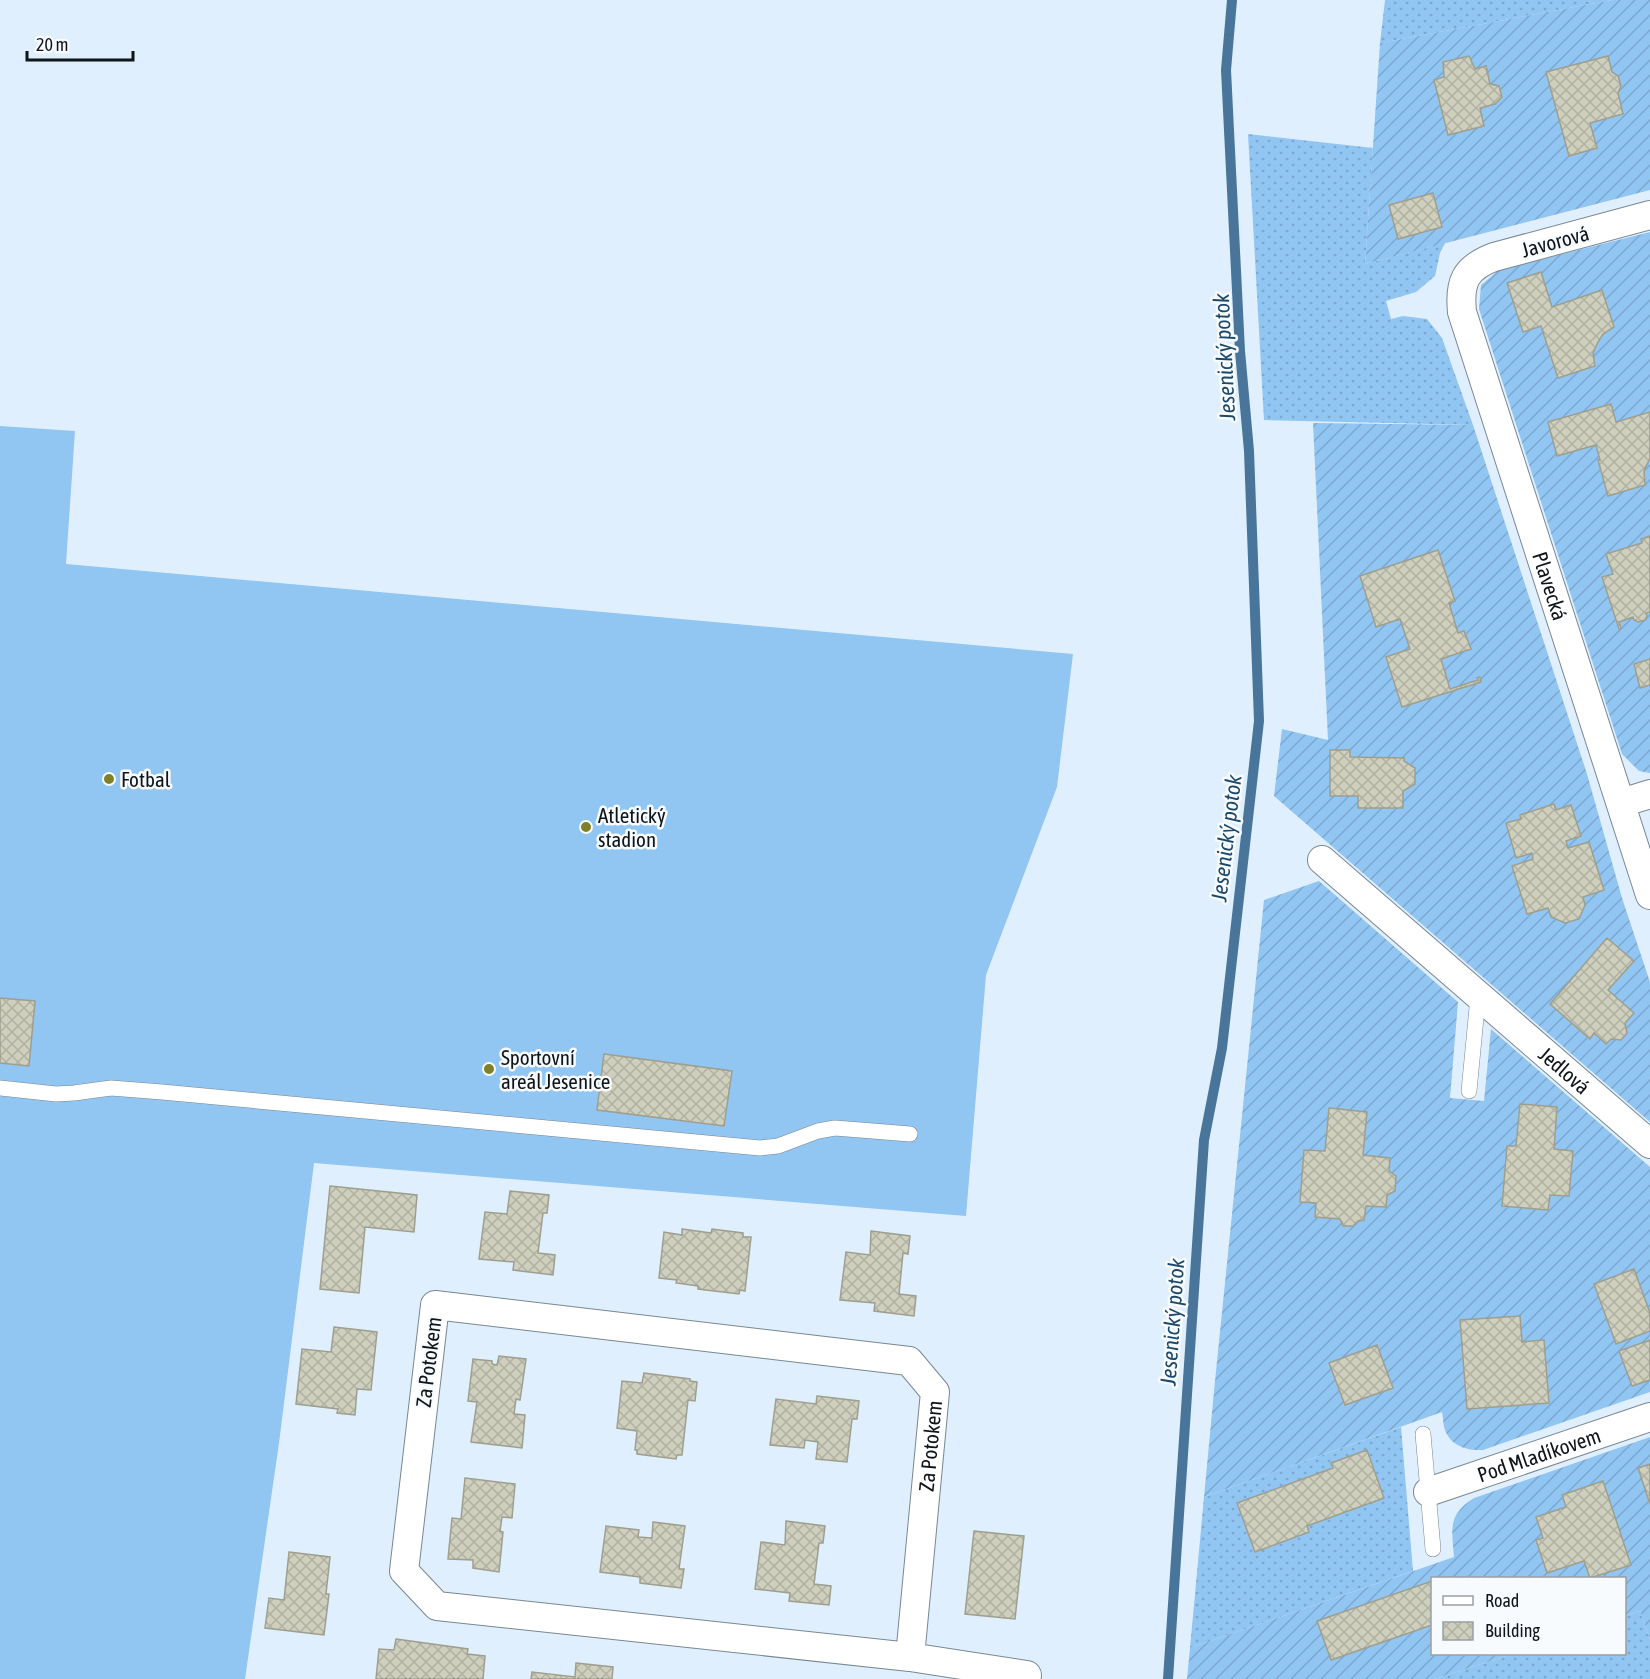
<svg xmlns="http://www.w3.org/2000/svg" width="1650" height="1679" font-family="'Asap Condensed',sans-serif">
  <style>
    .grass { fill: url(#grass-dots) }
    .garden { fill: url(#garden-furrows) }
    .pitch { fill: #91c5f2 }
    .lines { fill: none; stroke-linecap: round; stroke-linejoin: round }
    .stream { stroke: #487599; stroke-width: 10 }
    .building { fill: url(#building-cross-hatch); stroke: #9e9f8e; stroke-width: 1.5 }
    .service-casing { stroke: #798793; stroke-width: 16 }
    .minor-casing { stroke: #798793; stroke-width: 30 }
    .service { stroke: #fff; stroke-width: 15 }
    .minor { stroke: #fff; stroke-width: 28 }
    .poi-dot { fill: #808029; stroke: #f8fbfe; stroke-width: 2 }
    .labels { text-anchor: middle; dominant-baseline: central; stroke-width: 5; stroke-linejoin: round; paint-order: stroke }
    .street-label { font-size: 21px; fill: #0f1419; stroke: #f8fbfe }
    .poi-label { font-size: 21px; fill: #0f1419; stroke: #f8fbfe; text-anchor: start }
    .water-label { font-size: 22px; font-style: italic; fill: #1b486b; stroke: #f8fbfe }
  </style>
  <defs>
    <pattern id="grass-dots" width="8" height="8" patternUnits="userSpaceOnUse" patternTransform="scale(1.5)"><rect width="8" height="8" fill="#91c5f2"/><path d="M2 2h.1M6 6h.1" fill="none" stroke="#7ca8cf" stroke-width="1.8" stroke-linecap="round"/></pattern>
    <pattern id="garden-furrows" width="10" height="10" patternUnits="userSpaceOnUse" patternTransform="scale(1.5)"><rect width="10" height="10" fill="#91c5f2"/><path d="M-1 1l2-2M0 10L10 0M9 11l2-2" fill="none" stroke="#7ca8cf"/></pattern>
    <pattern id="building-cross-hatch" width="8" height="8" patternUnits="userSpaceOnUse" patternTransform="scale(1.5)"><rect width="8" height="8" fill="#cecfbd"/><path d="M0 0l8 8M0 8l8-8" fill="none" stroke="#b0b1a2"/></pattern>
  </defs>
  <rect width="100%" height="100%" fill="#e0effd"/>
  <!-- grass -->
  <path class="grass" d="M1385,0H1612L1380,43Z
    M1248,134L1373,148L1365,264L1445,243L1440,253L1435,276L1416,292L1386,301L1391,319L1403,316L1427,319L1442,338L1473,425L1264,420Z
    M1401,1427L1413,1571L1190,1648L1204,1497Z
    M1640,1611L1650,1640V1679H1435L1512,1654H1624L1625,1616Z"/>
  <!-- garden -->
  <path class="garden" d="M1612,0H1650V190L1365,264L1380,43Z
    M1650,232V773L1639,771L1622,754L1479,309L1481,285L1499,270Z
    M1313,423L1473,425L1587,774L1622,898L1650,982V1122L1274,796L1282,729L1328,740Z
    M1319,881L1458,1002L1450,1098L1484,1101L1491,1029L1650,1167V1392L1483,1450C1465,1451 1449,1445 1444,1427C1443,1422 1443,1417 1442,1412L1204,1497L1215,1381L1264,900Z
    M1650,1437V1640L1640,1611L1625,1616L1624,1578H1432V1654H1512L1435,1679H1187L1190,1648L1454,1557C1452,1529 1447,1515 1474,1498Z"/>
  <!-- pitch -->
  <path class="pitch" d="M0,426L75,431L66,564L1073,654L1057,787L986,975L966,1216L314,1163L279,1443L245,1679H0Z"/>
  <g class="lines">
    <!-- stream -->
    <path class="stream" d="M1168,1679L1204,1140L1222,1048L1259,721L1249,451L1240,351L1226,70L1232,0"/>
  </g>
  <!-- building -->
  <path class="building" d="M1469,56L1475,69L1486,66L1490,84L1499,86L1502,97L1495,104L1480,108L1484,126L1448,135L1434,80L1444,77L1443,62Z
    M1608,56L1612,72L1618,76L1621,86L1618,93L1623,114L1590,123L1597,148L1569,156L1546,72Z
    M1433,193L1442,227L1398,239L1389,205Z
    M1541,272L1552,307L1602,290L1614,327L1603,334L1598,342L1593,353L1595,366L1558,378L1541,326L1523,332L1507,283Z
    M1611,404L1616,422L1650,412V458L1644,471L1645,485L1608,496L1598,460H1600L1596,445L1557,456L1548,422Z
    M1650,536V612L1646,613L1647,616L1645,620L1638,622L1634,620L1633,617L1619,622L1621,628L1619,629L1602,577L1613,574L1606,554L1642,543L1641,539Z
    M1438,550L1455,601L1449,603L1458,633L1464,631L1471,649L1441,659L1450,689L1478,680L1477,678L1480,677L1481,682L1402,707L1386,657L1410,649L1400,619L1376,627L1360,576Z
    M1650,659V685L1640,688L1634,664Z
    M1330,750H1350V757L1404,758V761L1415,768V784L1403,791V808H1358V796H1330Z
    M1554,804L1556,810L1571,805L1581,836L1566,841L1568,848L1589,842L1604,890L1583,897L1585,905L1579,919L1565,923L1551,917L1548,908L1527,914L1512,866L1533,859L1532,853L1516,858L1506,823L1521,819L1520,815Z
    M1607,938L1634,961L1608,990L1634,1013L1625,1023L1627,1033L1621,1040L1611,1039L1606,1044L1594,1033L1590,1039L1550,1004Z
    M0,998L35,1001L29,1066L0,1063Z
    M604,1054L732,1071L724,1126L597,1110Z
    M1520,1104L1557,1107L1554,1149L1573,1151L1569,1196L1550,1195L1548,1210L1502,1206L1507,1146H1516Z
    M1329,1108L1367,1112L1363,1155L1390,1158L1389,1171L1396,1176L1395,1191L1387,1195L1386,1207L1366,1206L1364,1220L1358,1221L1353,1226H1343L1340,1219L1315,1217L1316,1203L1300,1202L1304,1150L1325,1151Z
    M330,1186L417,1195L414,1232L365,1227L359,1293L320,1289Z
    M510,1191L549,1195L547,1213H543L538,1253L555,1255L553,1275L513,1270L514,1262L479,1259L485,1212L507,1214Z
    M682,1229L711,1233L712,1229L743,1233V1237H751L745,1291L740,1290L739,1294L698,1289V1286L676,1283L677,1280L659,1278L664,1232L682,1235Z
    M871,1231L910,1236L908,1254L903,1253L899,1294L916,1296L914,1316L874,1311L875,1303L840,1300L846,1252L870,1255Z
    M1634,1269L1650,1313V1331L1616,1344L1594,1284Z
    M1520,1316L1522,1342L1544,1340L1549,1403L1467,1409L1460,1320Z
    M334,1327L377,1332L371,1390L357,1389L355,1415L337,1413L338,1409L296,1404L302,1349L331,1352Z
    M1650,1340V1380L1632,1386L1619,1351Z
    M1377,1345L1393,1388L1345,1405L1329,1363Z
    M499,1356L526,1359L520,1400L516,1399L514,1414L525,1415L522,1448L471,1442L477,1402L468,1401L473,1359L492,1361V1364L497,1365Z
    M644,1373L690,1379V1381L697,1382L695,1401L688,1400L682,1455H677L676,1459L637,1454V1450H635L637,1431L617,1428L622,1381L642,1383Z
    M817,1396L859,1401L857,1419H852L847,1462L816,1459L818,1442L805,1440L804,1448L770,1445L776,1399L816,1404Z
    M1367,1450L1384,1498L1307,1526L1309,1532L1255,1552L1237,1503L1333,1468L1331,1463Z
    M1650,1464V1504L1638,1468Z
    M465,1478L515,1484L512,1518L502,1517L500,1531L503,1532L499,1572L473,1568V1560L448,1559L452,1518L461,1519Z
    M1603,1481L1631,1565L1590,1578L1584,1561L1547,1573L1536,1540L1543,1538L1536,1517L1566,1507L1562,1495Z
    M786,1521L825,1526L823,1543H819L814,1584L831,1586L829,1605L789,1601L790,1593L755,1589L761,1542L785,1545Z
    M653,1522L685,1526L679,1569H684L681,1588L640,1583V1577L600,1572L606,1526L639,1530L638,1537L652,1538Z
    M974,1531L1024,1536L1015,1619L965,1614Z
    M289,1552L330,1557L326,1594H329L324,1635L265,1628L269,1598L284,1600Z
    M1432,1581V1625L1331,1660L1317,1621Z
    M396,1639L468,1649L467,1654L485,1656L483,1679H376L379,1649L394,1650Z
    M576,1663L613,1667L612,1679H531L532,1672L575,1677Z"/>
  <g class="lines">
    <defs>
      <path id="service" d="M0,1088L56,1094L74,1093L111,1088L162,1092L760,1148L778,1146L818,1131L835,1128L910,1134
        M1469,1091L1478,997
        M1423,1434L1433,1549"/>
      <g id="minor">
        <path id="s1" d="M1650,215L1494,257C1465,268 1459,282 1462,312L1650,895"/>
        <path d="M1621,803L1650,794"/>
        <path id="s2" d="M1322,860L1650,1144"/>
        <path id="s3" d="M1428,1492L1650,1417"/>
        <path id="s4" d="M910,1657L935,1392L909,1361L435,1305L404,1571L437,1606L910,1657L1027,1675L1026,1679"/>
      </g>
    </defs>
    <!-- service casing -->
    <use href="#service" class="service-casing"/>
    <!-- minor casing -->
    <use href="#minor" class="minor-casing"/>
    <!-- service -->
    <use href="#service" class="service"/>
    <!-- minor -->
    <use href="#minor" class="minor"/>
  </g>
  <!-- markers -->
  <g class="poi-dot">
    <circle cx="109" cy="779" r="6"/>
    <circle cx="586" cy="827" r="6"/>
    <circle cx="489" cy="1069" r="6"/>
  </g>
  <g class="labels">
    <!-- street labels -->
    <g class="street-label">
      <text transform="translate(1555 241) rotate(-15)">Javorová</text>
      <text stroke="none"><textPath href="#s1" startOffset="520">Plavecká</textPath></text>
      <text stroke="none"><textPath href="#s2" startOffset="321">Jedlová</textPath></text>
      <text transform="translate(428 1362) rotate(-83)">Za Potokem</text>
      <text stroke="none"><textPath href="#s4" startOffset="212">Za Potokem</textPath></text>
      <text stroke="none"><textPath href="#s3" startOffset="117">Pod Mladíkovem</textPath></text>
    </g>
    <!-- poi labels -->
    <g class="poi-label">
      <text x="121" y="779">Fotbal</text>
      <text x="598" y="815">Atletický<tspan x="598" dy="24">stadion</tspan></text>
      <text x="501" y="1057">Sportovní<tspan x="501" dy="24">areál Jesenice</tspan></text>
    </g>
    <!-- water labels -->
    <g class="water-label">
      <text transform="translate(1224 357) rotate(-93)">Jesenický potok</text>
      <text transform="translate(1226 838) rotate(-83)">Jesenický potok</text>
      <text transform="translate(1172 1322) rotate(-86)">Jesenický potok</text>
    </g>
  </g>
  <!-- legend -->
  <rect x="1431" y="1577" width="195" height="78" fill="#f8fbfe" stroke="#9b9fa2" stroke-width="1.5"/>
  <rect x="1443" y="1596" width="30" height="9" fill="#ffffff" stroke="#9b9fa2" stroke-width="1.5"/>
  <text x="1485" y="1607" font-size="18" fill="#0f1419">Road</text>
  <rect x="1443" y="1622" width="30" height="18" fill="url(#building-cross-hatch)" stroke="#9b9fa2" stroke-width="1.5"/>
  <text x="1485" y="1637" font-size="18" fill="#0f1419">Building</text>
  <!-- scale -->
  <path d="M27 51v9h106v-9" fill="none" stroke="#0f1419" stroke-width="3"/>
  <text x="36" y="51" font-size="18" fill="#0f1419" stroke="#f8fbfe" stroke-width="4.5" paint-order="stroke">20 m</text>
</svg>
